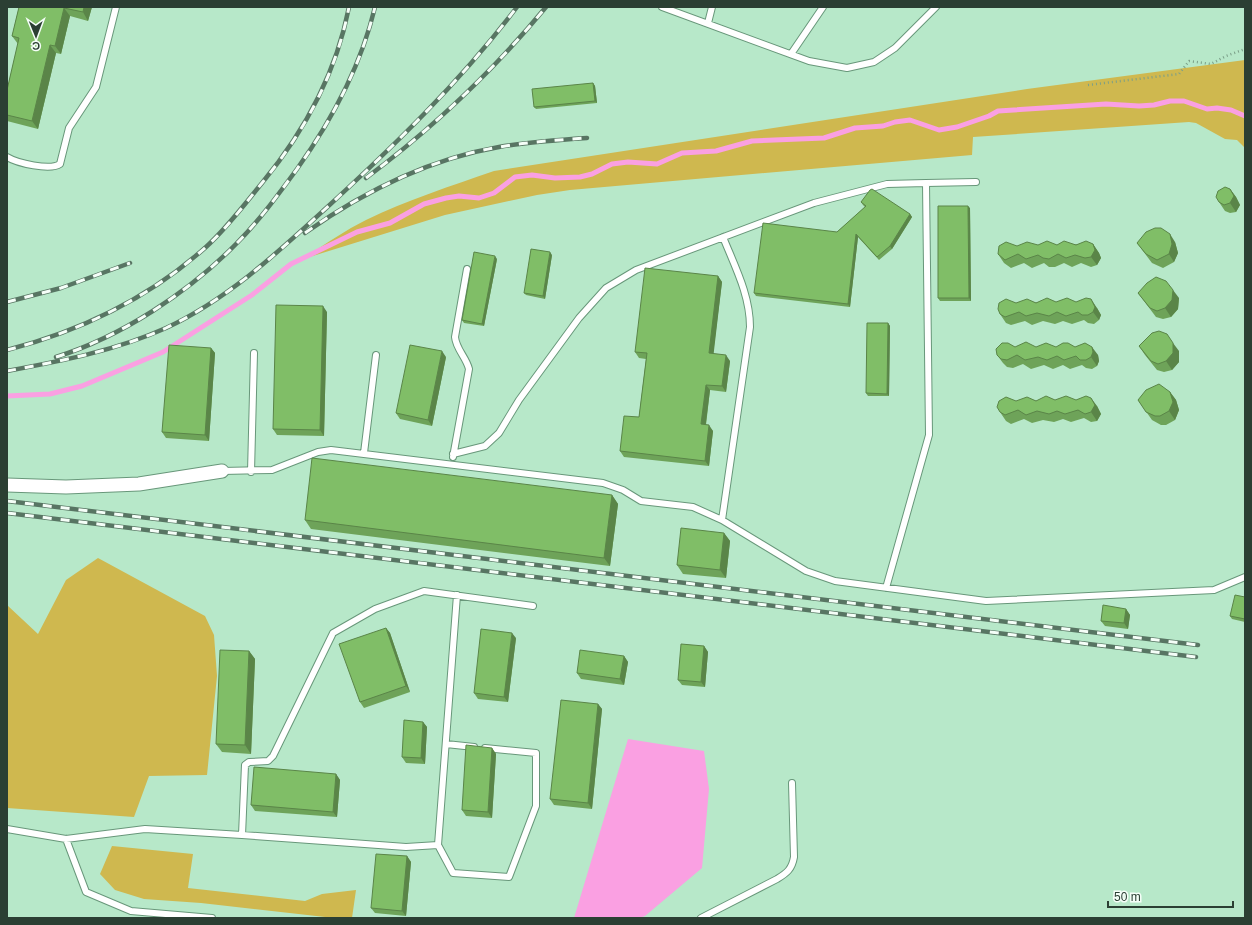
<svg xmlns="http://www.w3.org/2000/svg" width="1252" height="925" font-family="Arial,sans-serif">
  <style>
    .green { fill: #cfb84f }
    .water { fill: #faa0e2 }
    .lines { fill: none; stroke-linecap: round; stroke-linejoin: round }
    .stream { stroke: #faa0e2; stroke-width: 5 }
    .service-casing { stroke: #68977a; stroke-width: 8 }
    .minor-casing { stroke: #68977a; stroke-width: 15 }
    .path { stroke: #7b9f88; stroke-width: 2.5; stroke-dasharray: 1 3; stroke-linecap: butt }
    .service { stroke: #fff; stroke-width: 6 }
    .minor { stroke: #fff; stroke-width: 13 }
    .rail-casing { stroke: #587563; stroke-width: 4.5 }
    .rail { stroke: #f5fef8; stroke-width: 3; stroke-dasharray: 9; stroke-linecap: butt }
    .wall { fill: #6ea359 }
    .shaded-wall { fill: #5a8548 }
    .building { fill: #80be67; stroke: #5a8548 }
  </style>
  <rect width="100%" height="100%" fill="#b7e8c9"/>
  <!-- green -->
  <path class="green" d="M1245,60V148L1237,140L1225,139L1196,123L1189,122L973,137L972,155L570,190L537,195L445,215L303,259C324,245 344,231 366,220C407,200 451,186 494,171L1027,89Z
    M98,558L205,616L214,635L217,676L207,775L149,776L134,817L7,808V605L38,634L66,580Z
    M112,846L193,854L188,888L305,901L322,894L356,890L352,918H334L201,903L144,899L115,890L100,874Z"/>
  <!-- water -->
  <path class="water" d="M628,739L704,751L709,789L702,868L645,916L639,918H574Z"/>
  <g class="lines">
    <!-- stream -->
    <path class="stream" d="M7,396L50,394L82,386L163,352L252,295L291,264L357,232L390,223L424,204L446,198L459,196L479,198L494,193L515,177L532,175L555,178L580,177L592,174L612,164L628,162L657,164L682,153L716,151L752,141L824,138L855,128L883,126L895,122L910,120L939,130L957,127L989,116L998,111L1106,104L1139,106L1154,105L1170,101H1184L1207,109L1217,108L1231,110L1245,116"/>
    <defs>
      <path id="service" d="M662,7L809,61L847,68L874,62L895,48L936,7
        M708,23L712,7
        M791,54L823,7
        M7,157C17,163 50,171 60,164L69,128L96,87L116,7
        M926,183L976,182
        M364,453L376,355
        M453,454L485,446L499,433L519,400L579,318L606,288L636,270L814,203L887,184L926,183L929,435L886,588
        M453,457L469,369C466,357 456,349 455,337L467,269
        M222,471L272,470L318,452L331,450L603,483L623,490L641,501L693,507L722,520L806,571L835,581L986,601L1214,590L1245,577
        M251,472L254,353
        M722,520L750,327C750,295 735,267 723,237
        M457,595L438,845L453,873L509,877L536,806V753L485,748
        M446,744L474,747
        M7,829L66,839L145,829L242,835L406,847L438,845
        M242,835L245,765L249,762L268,761L273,756L333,633L375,609L424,591L533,606
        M66,839L86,892L131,911L212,918
        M701,918L777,879C787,873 792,869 794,857L792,783"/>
      <path id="minor" d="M7,485L66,487L139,484L222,471"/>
    </defs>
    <!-- service casing -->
    <use href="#service" class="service-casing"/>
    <!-- minor casing -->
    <use href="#minor" class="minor-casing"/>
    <!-- path -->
    <path class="path" d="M1088,85L1179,74L1189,61L1211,64L1226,56L1245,49"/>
    <!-- service -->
    <use href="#service" class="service"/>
    <!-- minor -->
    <use href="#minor" class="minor"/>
    <defs>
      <path id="rail" d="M366,178C433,128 493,71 546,7
        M305,233C363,192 429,159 499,147C528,142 557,140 587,138
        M7,302L61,288L130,263
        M7,350C81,331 149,298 206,247C227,228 244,205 262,183C305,131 336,74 349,7
        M56,357C121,337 189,292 236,244C259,221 278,195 297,169C332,120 361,66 375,7
        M7,371C61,361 115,351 166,328C226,300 275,255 323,211C392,148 460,82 517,7
        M7,501L1198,645
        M7,513L1196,657"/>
    </defs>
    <!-- rail casing -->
    <use href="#rail" class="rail-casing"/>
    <!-- rail -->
    <use href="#rail" class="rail"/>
  </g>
  <!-- wall -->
  <path class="wall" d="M19,7H92L88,21L70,16L61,54L56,53L38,129L7,121V90L18,44L12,36Z
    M593,83L595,86L597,103L536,109L534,107Z
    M1230,189L1236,197L1240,205L1236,212L1230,213L1225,211L1219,202Z
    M861,202L910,214L912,217L892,249L879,260L858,237L850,307L756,296L754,293L837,232L865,207L863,205Z
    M970,208L971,301H940L938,298Z
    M1175,242L1178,253L1174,262L1163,268L1152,263L1137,243Z
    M1093,244L1099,253L1101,258L1097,265L1091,267L1081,263L1072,267L1064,263L1055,267H1049L1044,263L1032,268L1024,263L1011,268L1004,263L998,254L1017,246Z
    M552,255L545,299L526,295L524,293Z
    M497,259L484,326L464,323L462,320Z
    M718,276L722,282L713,354L730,361L726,392L710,390L706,425L713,431L709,466L624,457L620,451L639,417L646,359L639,358L635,352Z
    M1138,293L1179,298L1178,309L1171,317L1163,319L1156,317Z
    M1056,302H1076L1097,308L1101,315L1099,320L1094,324L1088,323L1084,320L1072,324L1063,321L1055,324L1043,321L1032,325L1025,321L1011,325L1006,323L1000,314L1016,303Z
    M327,312L324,436L277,435L273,429Z
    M888,323L890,326L889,396H868L866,393Z
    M1139,346L1179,351V362L1172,370L1164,372L1157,370L1145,355Z
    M1015,347H1075L1098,355L1099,361L1097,366L1092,369L1086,368L1082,365L1070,369L1063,365L1053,369L1044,365L1031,369L1023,364L1013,368L1007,367L1003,363L997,355Z
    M211,348L215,353L209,441L166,438L162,432Z
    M446,357L432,426L400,419L396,413Z
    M1170,392L1176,400L1179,410L1175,420L1166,425H1161L1152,420L1138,400Z
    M1076,400L1097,406L1101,414L1097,421L1091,422L1084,418L1071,422L1063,419L1054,422L1043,420L1032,423L1024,419L1011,424L1006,421L1000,412L1016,401Z
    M612,495L618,504L610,566L311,529L305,520Z
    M724,533L730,541L726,578L683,574L677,565Z
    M1245,597V622L1232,619L1230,616Z
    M1126,609L1130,615L1128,629L1105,626L1101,621Z
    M386,628L390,633L410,692L364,708L360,702Z
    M516,638L508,702L478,699L474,693Z
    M704,646L708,652L705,687L682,685L678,680Z
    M249,651L255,659L251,754L222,752L216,744Z
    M624,656L628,662L624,685L581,679L577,673Z
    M598,704L602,709L592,809L554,805L550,799Z
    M423,722L427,727L425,764L406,763L402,757Z
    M492,748L496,754L492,818L466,816L462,810Z
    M336,774L340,780L337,817L255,811L251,805Z
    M407,856L411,862L406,916L375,913L371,908Z"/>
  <!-- shaded-wall -->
  <path class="shaded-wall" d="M84,7H92L88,21L83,12Z
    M64,8L70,16L61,54L55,46Z
    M50,45L56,53L38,129L32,121Z
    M593,83L595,86L597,103L595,101Z
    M1230,189L1236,197L1240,205L1236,212L1230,203Z
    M968,206L970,208L971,301L969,298Z
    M910,214L912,217L892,249L890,246Z
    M856,234L858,237L850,307L848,304Z
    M1170,234L1175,242L1178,253L1174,262L1169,254Z
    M1093,244L1099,253L1101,258L1097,265L1091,257Z
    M550,252L552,255L545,299L543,296Z
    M495,256L497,259L484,326L482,324Z
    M718,276L722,282L713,359L709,353Z
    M1173,290L1179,298L1178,309L1171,317L1165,308Z
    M1091,299L1097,308L1101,315L1099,320L1093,312Z
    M323,306L327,312L324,436L320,430Z
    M888,323L890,326L889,396L887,394Z
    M1173,343L1179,351V362L1172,370L1166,361Z
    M1092,347L1098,355L1099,361L1097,366L1091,357Z
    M211,348L215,353L209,441L205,435Z
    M442,351L446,357L432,426L428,420Z
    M726,355L730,361L726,392L722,386Z
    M706,385L710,390L705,430L701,424Z
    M1170,392L1176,400L1179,410L1175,420L1169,411Z
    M1091,398L1097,406L1101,414L1097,421L1091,412Z
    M709,425L713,431L709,466L705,461Z
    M612,495L618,504L610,566L604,558Z
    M724,533L730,541L726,578L720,570Z
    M1126,609L1130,615L1128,629L1124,623Z
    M386,628L390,633L410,692L406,686Z
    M512,633L516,638L508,702L504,697Z
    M704,646L708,652L705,687L701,682Z
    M249,651L255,659L251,754L245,745Z
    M624,656L628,662L624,685L620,679Z
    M598,704L602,709L592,809L588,803Z
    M423,722L427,727L425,764L421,758Z
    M492,748L496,754L492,818L488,812Z
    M336,774L340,780L337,817L333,812Z
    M407,856L411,862L406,916L402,911Z"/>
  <!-- building -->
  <path class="building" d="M19,7H84L83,12L64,8L55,46L50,45L32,121L7,115V90L19,38L12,36Z
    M593,83L595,101L534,107L532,89Z
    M1225,187L1230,189L1234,196L1230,203L1224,205L1219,202L1216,197L1218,191Z
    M872,189L910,214L890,246L877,257L856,234L848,304L754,293L763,223L837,232L866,206L861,202L870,190Z
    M938,206H968L969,298H938Z
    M1155,228H1161L1170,234L1172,244L1169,254L1157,260L1146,254L1137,243L1146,232Z
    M1047,241L1057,245L1064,241L1076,245L1086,241L1093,244L1095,250L1091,257L1085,258L1075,255L1066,258L1058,254L1049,259L1043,258L1038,255L1026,259L1018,254L1005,260L998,254L999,246L1006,242L1017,246L1027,242L1038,245Z
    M531,249L550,252L543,296L524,293Z
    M474,252L495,256L482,324L462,320Z
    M645,268L718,276L709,353L726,355L722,386L706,385L701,424L709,425L705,461L620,451L624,416L639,417L647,353L635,352Z
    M1156,277L1166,281L1173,290L1172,300L1165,308L1157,311L1150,308L1138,293L1147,283Z
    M1047,298L1056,302L1067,298L1076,302L1086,298L1091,299L1095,307L1093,312L1088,315H1082L1078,312L1066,316L1057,312L1049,316L1037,313L1026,316L1019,312L1005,317L1000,314L998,309L999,303L1006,299L1016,303L1027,299L1036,303Z
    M276,305L323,306L320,430L273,429Z
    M867,323H888L887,394L866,393Z
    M1159,331L1167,334L1173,343V353L1166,361L1158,364L1151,361L1139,346L1152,333Z
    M1026,342L1036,347L1046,343L1056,347L1063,343H1068L1075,347L1085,343L1092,347L1093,352L1091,357L1086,360H1080L1076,356L1064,360L1057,356L1047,360L1038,357L1025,360L1017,355L1007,360L1001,359L997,355L996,349L1002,343H1008L1015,347Z
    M169,345L211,348L205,435L162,432Z
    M410,345L442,351L428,420L396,413Z
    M1159,384L1170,392L1173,402L1169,411L1160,416H1155L1146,412L1138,400L1146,390Z
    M1046,396L1055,400L1066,396L1076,400L1086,396L1091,398L1095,405L1091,412L1085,414L1078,410L1065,414L1057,411L1049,414L1037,411L1026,415L1018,410L1005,415L1000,412L997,407L999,401L1006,397L1016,401L1027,397L1036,401Z
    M312,458L612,495L604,558L305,520Z
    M681,528L724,533L720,570L677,565Z
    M1235,595L1245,597V619L1230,616Z
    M1103,605L1126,609L1124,623L1101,621Z
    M386,628L406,686L360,702L339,644Z
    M481,629L512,633L504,697L474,693Z
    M681,644L704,646L701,682L678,680Z
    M220,650L249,651L245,745L216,744Z
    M580,650L624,656L620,679L577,673Z
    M561,700L598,704L588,803L550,799Z
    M404,720L423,722L421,758L402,757Z
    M466,745L492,748L488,812L462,810Z
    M254,767L336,774L333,812L251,805Z
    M376,854L407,856L402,911L371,908Z"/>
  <!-- border -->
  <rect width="1252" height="925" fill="none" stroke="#2b3f33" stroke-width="16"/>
  <!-- north arrow -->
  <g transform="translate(36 36) rotate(179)" stroke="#f5fef8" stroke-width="3" paint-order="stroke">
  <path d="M0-3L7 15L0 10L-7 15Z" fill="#2b3f33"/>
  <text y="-6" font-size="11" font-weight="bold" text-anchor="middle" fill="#2b3f33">С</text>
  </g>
  <!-- scale -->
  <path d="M1108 901v6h125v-6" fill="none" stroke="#2b3f33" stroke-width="2"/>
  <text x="1114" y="901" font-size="12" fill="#2b3f33" stroke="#f5fef8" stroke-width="3" paint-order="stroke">50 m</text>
</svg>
